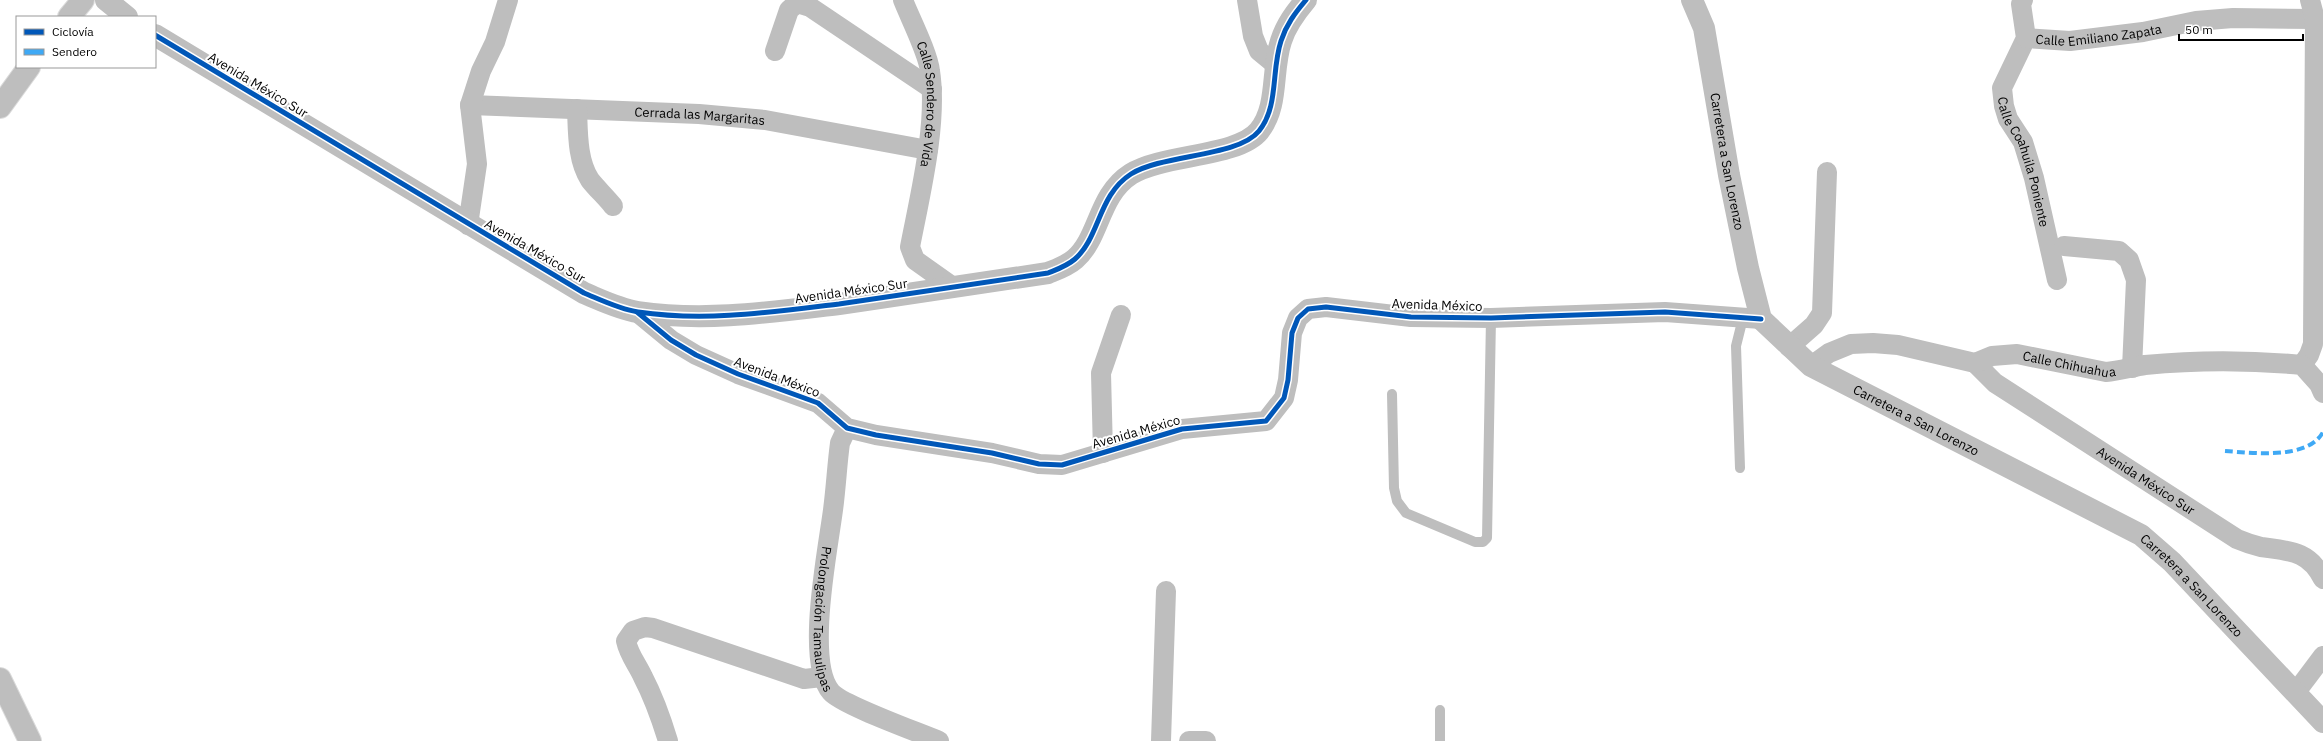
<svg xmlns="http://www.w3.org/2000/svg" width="2323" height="741" font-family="'IBM Plex Sans',sans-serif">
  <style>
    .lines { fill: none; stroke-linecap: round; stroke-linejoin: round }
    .primary-casing { stroke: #dbdbdb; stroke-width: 24 }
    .service { stroke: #bebebe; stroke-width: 10 }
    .minor { stroke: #bebebe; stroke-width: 20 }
    .tertiary { stroke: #bebebe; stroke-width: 22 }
    .primary { stroke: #bebebe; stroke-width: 22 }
    .quiet { stroke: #3fa9f5; stroke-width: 4; stroke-dasharray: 8 4; stroke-linecap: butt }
    .cycleway-casing { stroke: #fff; stroke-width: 8 }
    .cycleway { stroke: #0057b8; stroke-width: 5 }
    .labels { text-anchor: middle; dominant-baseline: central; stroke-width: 4; stroke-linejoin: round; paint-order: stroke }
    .street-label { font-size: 13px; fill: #000; stroke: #fff }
  </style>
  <rect width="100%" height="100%" fill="#fff"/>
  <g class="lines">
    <defs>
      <path id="primary" d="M69,17L83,0
        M0,107L29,67
        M0,679L30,741"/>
    </defs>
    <!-- primary casing -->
    <use href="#primary" class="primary-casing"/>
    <!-- service -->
    <path class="service" d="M1392,394L1394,488L1397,501L1406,513L1475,542H1483L1487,538L1491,318
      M1740,468L1736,346L1743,318
      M1440,741V710"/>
    <!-- minor -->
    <g class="minor">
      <path id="s1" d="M903,0C910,18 928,53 930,71C938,123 920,195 910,247L915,260L953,287"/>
      <path d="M1247,0L1253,36L1259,51L1276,65"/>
      <path id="s2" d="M2023,0L2021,4L2026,38L2002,88L2004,106L2008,119L2023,142L2034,178L2057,280"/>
      <path id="s3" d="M2026,38L2070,41L2143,32L2196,21L2233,18L2315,19"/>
      <path d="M775,51L789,10L797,3L810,7L932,89"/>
      <path id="s4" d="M470,105L699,114L765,120L928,150"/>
      <path d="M577,109C578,132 577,160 590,180C597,189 606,197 613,206"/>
      <path d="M468,225L477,164L470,105L481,71L495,42L508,0"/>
      <path d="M2064,246L2119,251L2129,260L2136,280L2132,368"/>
      <path d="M637,312L671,340L696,355L738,374L818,403L847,428L876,435L992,453L1039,464L1062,465L1182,429L1266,421L1284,398L1288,380L1292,333L1298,318L1308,309L1326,307L1411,317L1491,318L1665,312L1761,319"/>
      <path d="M1789,347L1814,325L1822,313L1827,172"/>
      <path id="s5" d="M1975,363L1995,383L2237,539C2244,542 2253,545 2261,547C2288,551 2309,550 2323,579"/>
      <path d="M2302,365L2309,355L2313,344L2315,19L2310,0"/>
      <path id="s6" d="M1811,366L1829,353L1851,344L1873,343L1898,345L1975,363L1992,356L2017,354L2106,372C2119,371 2132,367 2145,365C2196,360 2250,360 2302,365L2319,384L2323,393"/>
      <path id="s7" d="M847,428L840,443C837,465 836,488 833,510C828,549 805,662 831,692C842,705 918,732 939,741"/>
      <path d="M1103,453L1101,373L1121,315"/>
      <path d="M2296,692L2323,656"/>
      <path d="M668,741C661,718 654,698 643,677C637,664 629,655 626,641L633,631L645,627L653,628L804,679L822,677"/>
      <path d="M1161,741L1166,591"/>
      <path d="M1189,741H1206"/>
    </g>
    <!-- tertiary -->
    <g class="tertiary">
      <path d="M106,0L127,17"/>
      <path id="s8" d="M1692,0L1704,28L1729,175L1748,268L1761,319L1811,366L2141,535L2172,562L2323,722"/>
      <path d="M155,35L584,293C601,300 619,309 638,312C706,322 772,312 839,304C909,294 979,283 1048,273C1058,269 1067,266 1075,259C1100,237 1098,195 1131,174C1163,154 1238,157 1259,131C1279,106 1271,71 1281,41C1286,25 1295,13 1306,0"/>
    </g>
    <!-- primary -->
    <use href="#primary" class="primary"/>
    <!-- quiet -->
    <path class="quiet" d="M2225,451C2253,453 2308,460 2323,432"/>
    <defs>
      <path id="cycleway" d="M155,35L584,293C601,300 619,309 638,312C706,322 772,312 839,304C909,294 979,283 1048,273C1058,269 1067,266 1075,259C1100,237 1098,195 1131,174C1163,154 1238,157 1259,131C1279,106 1271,71 1281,41C1286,25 1295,13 1306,0
        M637,312L671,340L696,355L738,374L818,403L847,428L876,435L992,453L1039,464L1062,465L1182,429L1266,421L1284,398L1288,380L1292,333L1298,318L1308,309L1326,307L1411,317L1491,318L1665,312L1761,319"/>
    </defs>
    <!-- cycleway casing -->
    <use href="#cycleway" class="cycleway-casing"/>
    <!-- cycleway -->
    <use href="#cycleway" class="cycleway"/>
  </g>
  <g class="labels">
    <!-- street labels -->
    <g class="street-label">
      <text stroke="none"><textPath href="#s3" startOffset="73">Calle Emiliano Zapata</textPath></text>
      <text transform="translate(258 85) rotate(31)">Avenida México Sur</text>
      <text stroke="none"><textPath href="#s1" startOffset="109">Calle Sendero de Vida</textPath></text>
      <text stroke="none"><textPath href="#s4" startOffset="230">Cerrada las Margaritas</textPath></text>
      <text stroke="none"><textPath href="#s8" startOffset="166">Carretera a San Lorenzo</textPath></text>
      <text stroke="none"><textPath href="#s2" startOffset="172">Calle Coahuila Poniente</textPath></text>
      <text transform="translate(535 251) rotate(30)">Avenida México Sur</text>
      <text transform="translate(851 291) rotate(-8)">Avenida México Sur</text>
      <text transform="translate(1437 305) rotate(2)">Avenida México</text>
      <text stroke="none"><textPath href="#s6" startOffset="269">Calle Chihuahua</textPath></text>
      <text transform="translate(777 377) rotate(21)">Avenida México</text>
      <text stroke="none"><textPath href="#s8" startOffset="514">Carretera a San Lorenzo</textPath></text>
      <text transform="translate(1136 432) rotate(-16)">Avenida México</text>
      <text stroke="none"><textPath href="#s5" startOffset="208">Avenida México Sur</textPath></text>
      <text stroke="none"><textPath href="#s8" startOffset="838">Carretera a San Lorenzo</textPath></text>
      <text stroke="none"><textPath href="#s7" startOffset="194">Prolongación Tamaulipas</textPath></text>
    </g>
  </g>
  <!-- legend -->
  <rect x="16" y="16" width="140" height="52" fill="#ffffff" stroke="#999999"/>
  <rect x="24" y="29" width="20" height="6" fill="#0057b8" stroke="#999999"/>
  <text x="52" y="36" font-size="12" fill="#000000">Ciclovía</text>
  <rect x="24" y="49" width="20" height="6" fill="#3fa9f5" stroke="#999999"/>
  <text x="52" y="56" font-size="12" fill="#000000">Sendero</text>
  <!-- scale -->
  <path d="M2179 34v6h124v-6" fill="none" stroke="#000000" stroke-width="2"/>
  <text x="2185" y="34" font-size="12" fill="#000000" stroke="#ffffff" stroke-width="3" paint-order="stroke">50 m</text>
</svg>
